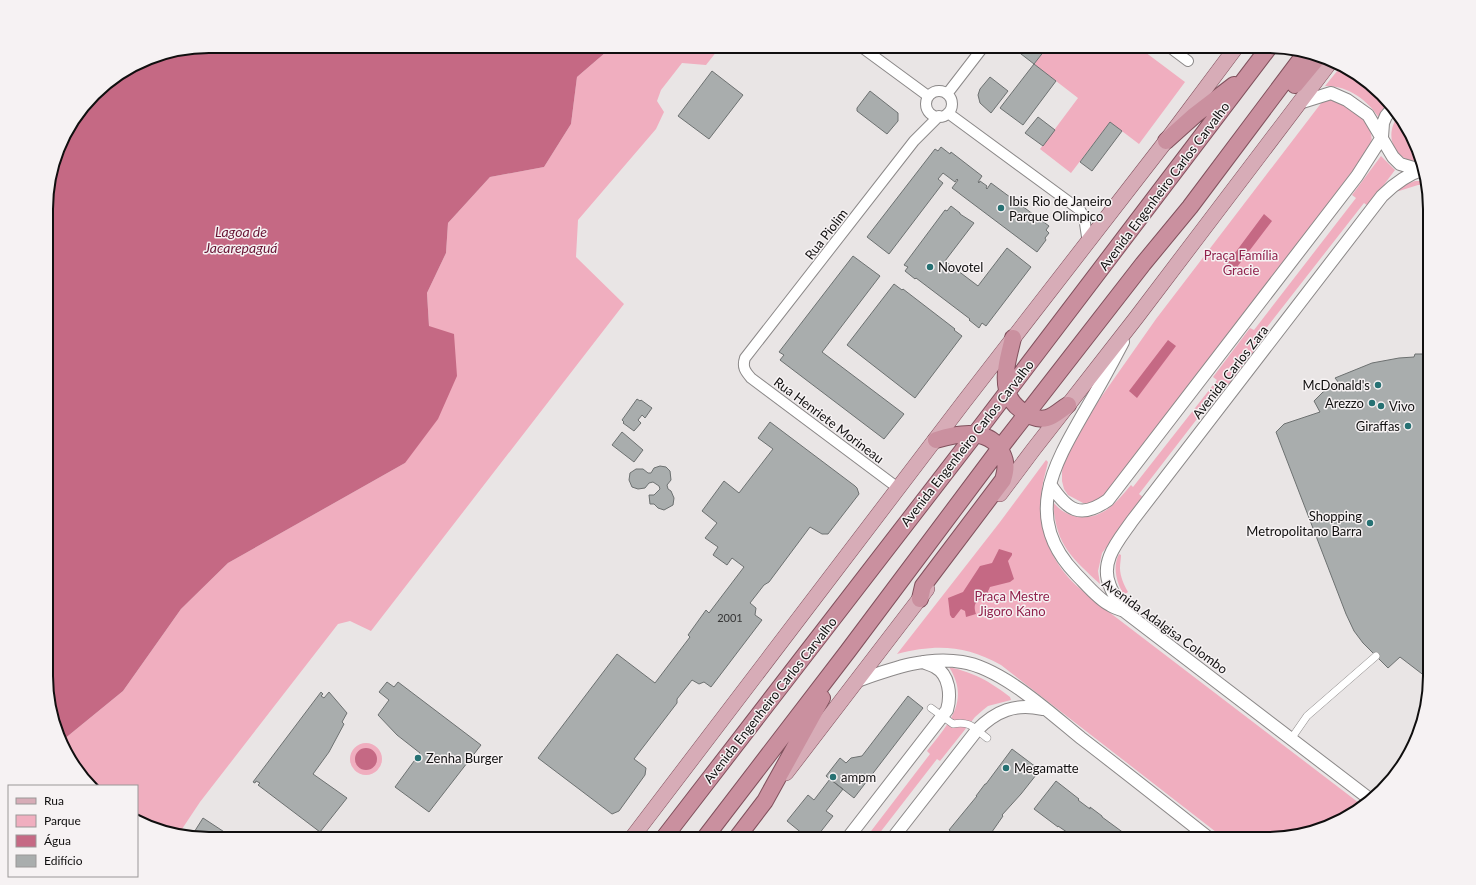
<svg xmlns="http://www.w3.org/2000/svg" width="1476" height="885" font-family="Lato,sans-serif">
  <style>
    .green { fill: #f0aebf }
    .water { fill: #c56984 }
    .building { fill: #a9adad; stroke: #6d7171 }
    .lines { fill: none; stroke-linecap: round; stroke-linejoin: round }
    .pedestrian-casing { stroke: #8b8888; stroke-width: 8 }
    .minor-casing { stroke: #8b8888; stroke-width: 12 }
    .tertiary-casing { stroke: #8b8888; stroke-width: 14 }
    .primary-casing { stroke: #80515d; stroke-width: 16 }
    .trunk-casing { stroke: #80515d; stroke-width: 18 }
    .pedestrian { stroke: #fff; stroke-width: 7 }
    .minor { stroke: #fff; stroke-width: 10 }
    .tertiary { stroke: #fff; stroke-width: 12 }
    .primary { stroke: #d7acb7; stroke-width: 15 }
    .trunk { stroke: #ca909f; stroke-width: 16 }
    .poi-dot { fill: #267173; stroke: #f6f2f3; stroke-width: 1.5 }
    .labels { text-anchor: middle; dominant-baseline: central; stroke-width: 3; stroke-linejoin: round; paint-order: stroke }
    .number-label { font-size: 11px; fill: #363636 }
    .street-label { font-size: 13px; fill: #100f0f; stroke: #f6f2f3 }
    .poi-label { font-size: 13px; fill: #100f0f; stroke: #f6f2f3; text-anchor: start }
    .park-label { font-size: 13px; fill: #90214c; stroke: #f6f2f3 }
    .water-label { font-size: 14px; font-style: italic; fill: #6a1636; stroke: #f6f2f3 }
    .rim { fill: none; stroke: #100f0f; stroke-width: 2 }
  </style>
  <rect width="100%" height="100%" fill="#e9e5e5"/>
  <!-- green -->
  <path class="green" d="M613,46H721L706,65L682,63L661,90L657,101L664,112L656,129L578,220L576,257L624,304L371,631L350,621L338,624L200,802L178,835L166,833L137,821V786H94L73,766L63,740L123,691L181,609L228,563L405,463L429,326L427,293L446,253L448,223L490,177L544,167L571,124L577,77Z
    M1048,46H1137L1185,82L1139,144L1110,122L1071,173L1040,149L1078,98L1034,64Z
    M1342,65L1349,68L1387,104L1379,118C1368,100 1347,85 1325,86Z
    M1330,100C1350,103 1379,124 1370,148L1105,496L1099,500L1089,504L1083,503L1068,495L1064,489L1062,481V472L1064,458L1078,430L1156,319L1322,102Z
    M1399,115L1403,119L1421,156L1422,162C1395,163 1382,136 1399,115Z
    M1381,156L1395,170L1368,206L1364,203L1260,336L1265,340L1227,388L1224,384L1139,494L1144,498L1102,553L1098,571L1100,584C1070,556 1056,545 1053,502C1067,520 1091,522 1109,508C1117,502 1124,493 1131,485L1133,487L1217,380L1213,377L1250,328L1254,330L1356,198L1352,195Z
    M1415,181H1426L1427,185H1418L1399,191H1397L1407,184Z
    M1046,460L1048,462C1046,471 1043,480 1042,489C1036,525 1050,562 1078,587C1088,596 1099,603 1109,612L1363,806L1349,817L1278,839H1225L1001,665C965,645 936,644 897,654L1000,522Z
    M1119,554L1121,555C1121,559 1120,563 1120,568C1120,576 1124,585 1128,592L1124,595C1117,584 1112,567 1119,554Z
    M949,667C975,673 989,681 1010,697L1011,700L988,706L983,710L975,717L940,761L937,759L875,839H865L930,754L927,751C948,724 971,701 949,667Z
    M350 759a16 16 0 1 1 32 0a16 16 0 1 1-32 0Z"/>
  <!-- water -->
  <path class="water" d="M209,46H613L577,77L571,124L544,167L490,177L448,223L446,253L427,293L429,326L454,334L457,376L438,419L405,463L228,563L181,609L123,691L63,740L47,697V188L63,137L101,87L147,58Z
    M1264,214L1272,221L1234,271L1226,265Z
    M1168,340L1176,346L1137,398L1129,391Z
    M999,549L1012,553V555L1008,561L1014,579L1010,582L990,587L985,598C975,600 973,605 976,614L966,617L965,611L961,609L954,618H952L950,615L948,598L963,592L980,566L992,563Z
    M355 759a11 11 0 1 1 22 0a11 11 0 1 1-22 0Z"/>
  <!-- building -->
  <path class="building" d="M1013,46H1048L1034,64L1012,47Z
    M1034,64L1056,81L1023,125L1000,108Z
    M712,71L743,95L709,139L678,116Z
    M990,77L1008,91L991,113L980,103L978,95L980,89Z
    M870,91L898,113V121L887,134L857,111V108Z
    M1038,117L1055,130L1043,146L1025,133Z
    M1110,122L1122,131L1092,171L1080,162Z
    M941,147L950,154L951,152L982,176L978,182L979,183L980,181L987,186L986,188L987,189L991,183L1049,226L1046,230L1049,233L1045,238L1046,240L1037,252L952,188L958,180L957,179L955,182L943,173L938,179L943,183L889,254L867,237L935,149L938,151Z
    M951,206L960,213V214L974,223L945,261L978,286L1007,248L1031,267L986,326L982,323L979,328L969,320L970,319L916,278L915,279L905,271L908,267L904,265L945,210L947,211Z
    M853,256L880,276L822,352L904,414L884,439L780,360L784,355L779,352Z
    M894,284L902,290L903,289L955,329L954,330L962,336L915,398L847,345Z
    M1415,354H1430V680L1400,657L1388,668L1363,643L1354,631L1346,614L1276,432L1284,424L1320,412L1314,401L1323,392L1339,383L1335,378L1372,363L1399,358L1414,357Z
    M637,399L640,401L641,400L652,408L645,418L642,415L638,420L641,423L634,431L623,423L624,422L622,420Z
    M770,422L855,486L857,488L859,494L828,534H822L810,527L769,582L764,585L750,603L756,608L755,615L762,620L711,687L704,682L699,684L692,680L677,699V703L634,759L646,768L645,775L619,811L612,814L538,758L617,654L655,683L690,637L688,635L706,610L709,613L744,567L732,558L727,565L713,555L718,547L705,538L717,523L702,511L724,481L739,493L773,449L758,438Z
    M622,432L643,450L634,462L612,445Z
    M660,466L666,467L670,471L671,480L667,485L668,489L671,491L674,498L673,505L664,510L658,508L654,504H650L649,495H654L660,489L659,486L653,482L649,483L645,488L638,489L632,487L629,480L630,473L636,469H643L648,473H651L654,468Z
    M387,682L394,687L398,682L481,745L429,812L395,787L420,753L397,735L378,715L389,700L379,692Z
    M321,692L323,694L321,696L324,698L329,692L347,713L342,722L344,724L329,752L313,774L347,798L320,832L258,785L260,783L256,781L255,783L253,782Z
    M908,696L923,708L854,798L826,776L840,758L846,763L851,758L862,756Z
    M1012,749L1040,770L1021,794L1002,815L1003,816L987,839H960L949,830L977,796H976L985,784H986Z
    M830,779L843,789L826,811L833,816L815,839H809L787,821L808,795L814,800Z
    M1056,781L1079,799L1078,800L1090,809V807L1102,816V817L1132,839H1077L1058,826V827L1034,809Z
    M203,818L235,839H209L191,837Z"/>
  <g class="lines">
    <defs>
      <path id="pedestrian" d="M931,708L953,724C971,721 974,728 987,738
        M1291,739L1307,716L1376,656"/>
      <path id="minor" d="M860,46L928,96
        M1168,46L1188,61
        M926 104a13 13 0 1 1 26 0a13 13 0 1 1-26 0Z
        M947,94L984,46
        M948,113L1080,210L1084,217L1088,243
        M898,488L751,378C745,371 742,367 745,358L914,141L939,116"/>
      <path id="tertiary" d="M1299,103L1331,93L1347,100L1368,115L1393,157L1400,164L1424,171
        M1123,342C1111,365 1099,387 1086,409C1053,466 1022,518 1076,574C1086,584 1098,599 1110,605C1114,608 1120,609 1124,611L1371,800
        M1050,484C1067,510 1080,520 1108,500L1357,176L1382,137L1383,123L1386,116L1392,109
        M1124,611C1120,603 1113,595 1110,586C1099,561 1119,540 1132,521L1382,196C1394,184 1408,174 1424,169
        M857,681C891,669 925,656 962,662C1002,668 1050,713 1081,738C1124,771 1167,805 1210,839
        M847,839L947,710C951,696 950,675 935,667C932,665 927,664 923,662
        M892,839L977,730C996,711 1015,703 1042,709"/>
      <path id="primary" d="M1000,494L1033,450L1136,318L1331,61
        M786,773L927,589
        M631,839L963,403L1166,141L1237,46"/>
      <path id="trunk" d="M1295,85L1319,56
        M1166,141L1195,115L1234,85
        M1013,338C1009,355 1003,373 1007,390C1010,405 1031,422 1047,418C1055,416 1061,409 1068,405
        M920,599L923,586L1003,480C1006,470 1007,463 1002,453C991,427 958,433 936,440
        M663,839L986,420L1270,46
        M704,839L848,651L1000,448L1143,264L1190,207L1307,51
        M736,839L765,801L822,698"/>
    </defs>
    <!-- pedestrian casing -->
    <use href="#pedestrian" class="pedestrian-casing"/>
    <!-- minor casing -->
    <use href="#minor" class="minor-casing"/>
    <!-- tertiary casing -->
    <use href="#tertiary" class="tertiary-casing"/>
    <!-- primary casing -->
    <use href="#primary" class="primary-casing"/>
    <!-- trunk casing -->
    <use href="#trunk" class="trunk-casing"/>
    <!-- pedestrian -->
    <use href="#pedestrian" class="pedestrian"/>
    <!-- minor -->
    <use href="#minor" class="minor"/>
    <!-- tertiary -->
    <use href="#tertiary" class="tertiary"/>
    <!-- primary -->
    <use href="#primary" class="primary"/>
    <!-- trunk -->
    <use href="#trunk" class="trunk"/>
  </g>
  <!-- markers -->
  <g class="poi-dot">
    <circle cx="1001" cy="208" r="4"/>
    <circle cx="930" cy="267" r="4"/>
    <circle cx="1378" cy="385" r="4"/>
    <circle cx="1372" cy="403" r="4"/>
    <circle cx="1381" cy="406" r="4"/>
    <circle cx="1408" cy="426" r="4"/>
    <circle cx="1370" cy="523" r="4"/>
    <circle cx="418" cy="758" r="4"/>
    <circle cx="1006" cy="768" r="4"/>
    <circle cx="833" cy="777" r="4"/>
  </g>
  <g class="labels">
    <!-- number labels -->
    <g class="number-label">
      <text x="730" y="617">2001</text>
    </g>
    <!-- street labels -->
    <g class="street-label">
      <text transform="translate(1164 186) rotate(-53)">Avenida Engenheiro Carlos Carvalho</text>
      <text transform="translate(826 234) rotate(-52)">Rua Piolim</text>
      <text transform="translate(1230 372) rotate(-52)">Avenida Carlos Zara</text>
      <text transform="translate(829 420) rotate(37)">Rua Henriete Morineau</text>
      <text transform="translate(967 443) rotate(-52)">Avenida Engenheiro Carlos Carvalho</text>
      <text transform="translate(1165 626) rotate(36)">Avenida Adalgisa Colombo</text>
      <text transform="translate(770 700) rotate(-52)">Avenida Engenheiro Carlos Carvalho</text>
    </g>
    <!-- poi labels -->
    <g class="poi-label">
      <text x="1009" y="201">Ibis Rio de Janeiro<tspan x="1009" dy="15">Parque Olimpico</tspan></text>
      <text x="938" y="267">Novotel</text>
      <text x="1370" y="385" text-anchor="end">McDonald's</text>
      <text x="1364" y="403" text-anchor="end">Arezzo</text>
      <text x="1389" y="406">Vivo</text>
      <text x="1400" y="426" text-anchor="end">Giraffas</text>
      <text x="1362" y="516" text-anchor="end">Shopping<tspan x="1362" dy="15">Metropolitano Barra</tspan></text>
      <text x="426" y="758">Zenha Burger</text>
      <text x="1014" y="768">Megamatte</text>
      <text x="841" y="777">ampm</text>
    </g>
    <!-- park labels -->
    <g class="park-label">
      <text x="1241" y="255">Praça Família<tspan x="1241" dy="15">Gracie</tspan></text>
      <text x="1012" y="596">Praça Mestre<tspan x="1012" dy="15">Jigoro Kano</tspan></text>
    </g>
    <!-- water labels -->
    <g class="water-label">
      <text x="241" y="231">Lagoa de<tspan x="241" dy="16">Jacarepaguá</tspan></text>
    </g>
  </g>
  <!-- crop -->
  <path d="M0 0H1476V885H0ZM209 53H1267A156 156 0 0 1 1423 209V676A156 156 0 0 1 1267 832H209A156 156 0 0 1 53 676V209A156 156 0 0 1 209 53Z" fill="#f6f2f3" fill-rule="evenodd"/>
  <path class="rim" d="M209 53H1267A156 156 0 0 1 1423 209V676A156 156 0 0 1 1267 832H209A156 156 0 0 1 53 676V209A156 156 0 0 1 209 53Z"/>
  <!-- legend -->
  <rect x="8" y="785" width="130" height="92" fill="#f6f2f3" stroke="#9a9798"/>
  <rect x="16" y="798" width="20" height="6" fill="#d7acb7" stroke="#9a9798"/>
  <text x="44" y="805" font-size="12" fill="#100f0f">Rua</text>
  <rect x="16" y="815" width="20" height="12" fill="#f0aebf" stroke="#9a9798"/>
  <text x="44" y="825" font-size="12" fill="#100f0f">Parque</text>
  <rect x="16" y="835" width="20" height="12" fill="#c56984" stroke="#9a9798"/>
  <text x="44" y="845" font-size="12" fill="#100f0f">Água</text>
  <rect x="16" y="855" width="20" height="12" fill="#a9adad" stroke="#9a9798"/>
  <text x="44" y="865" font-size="12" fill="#100f0f">Edifício</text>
</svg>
